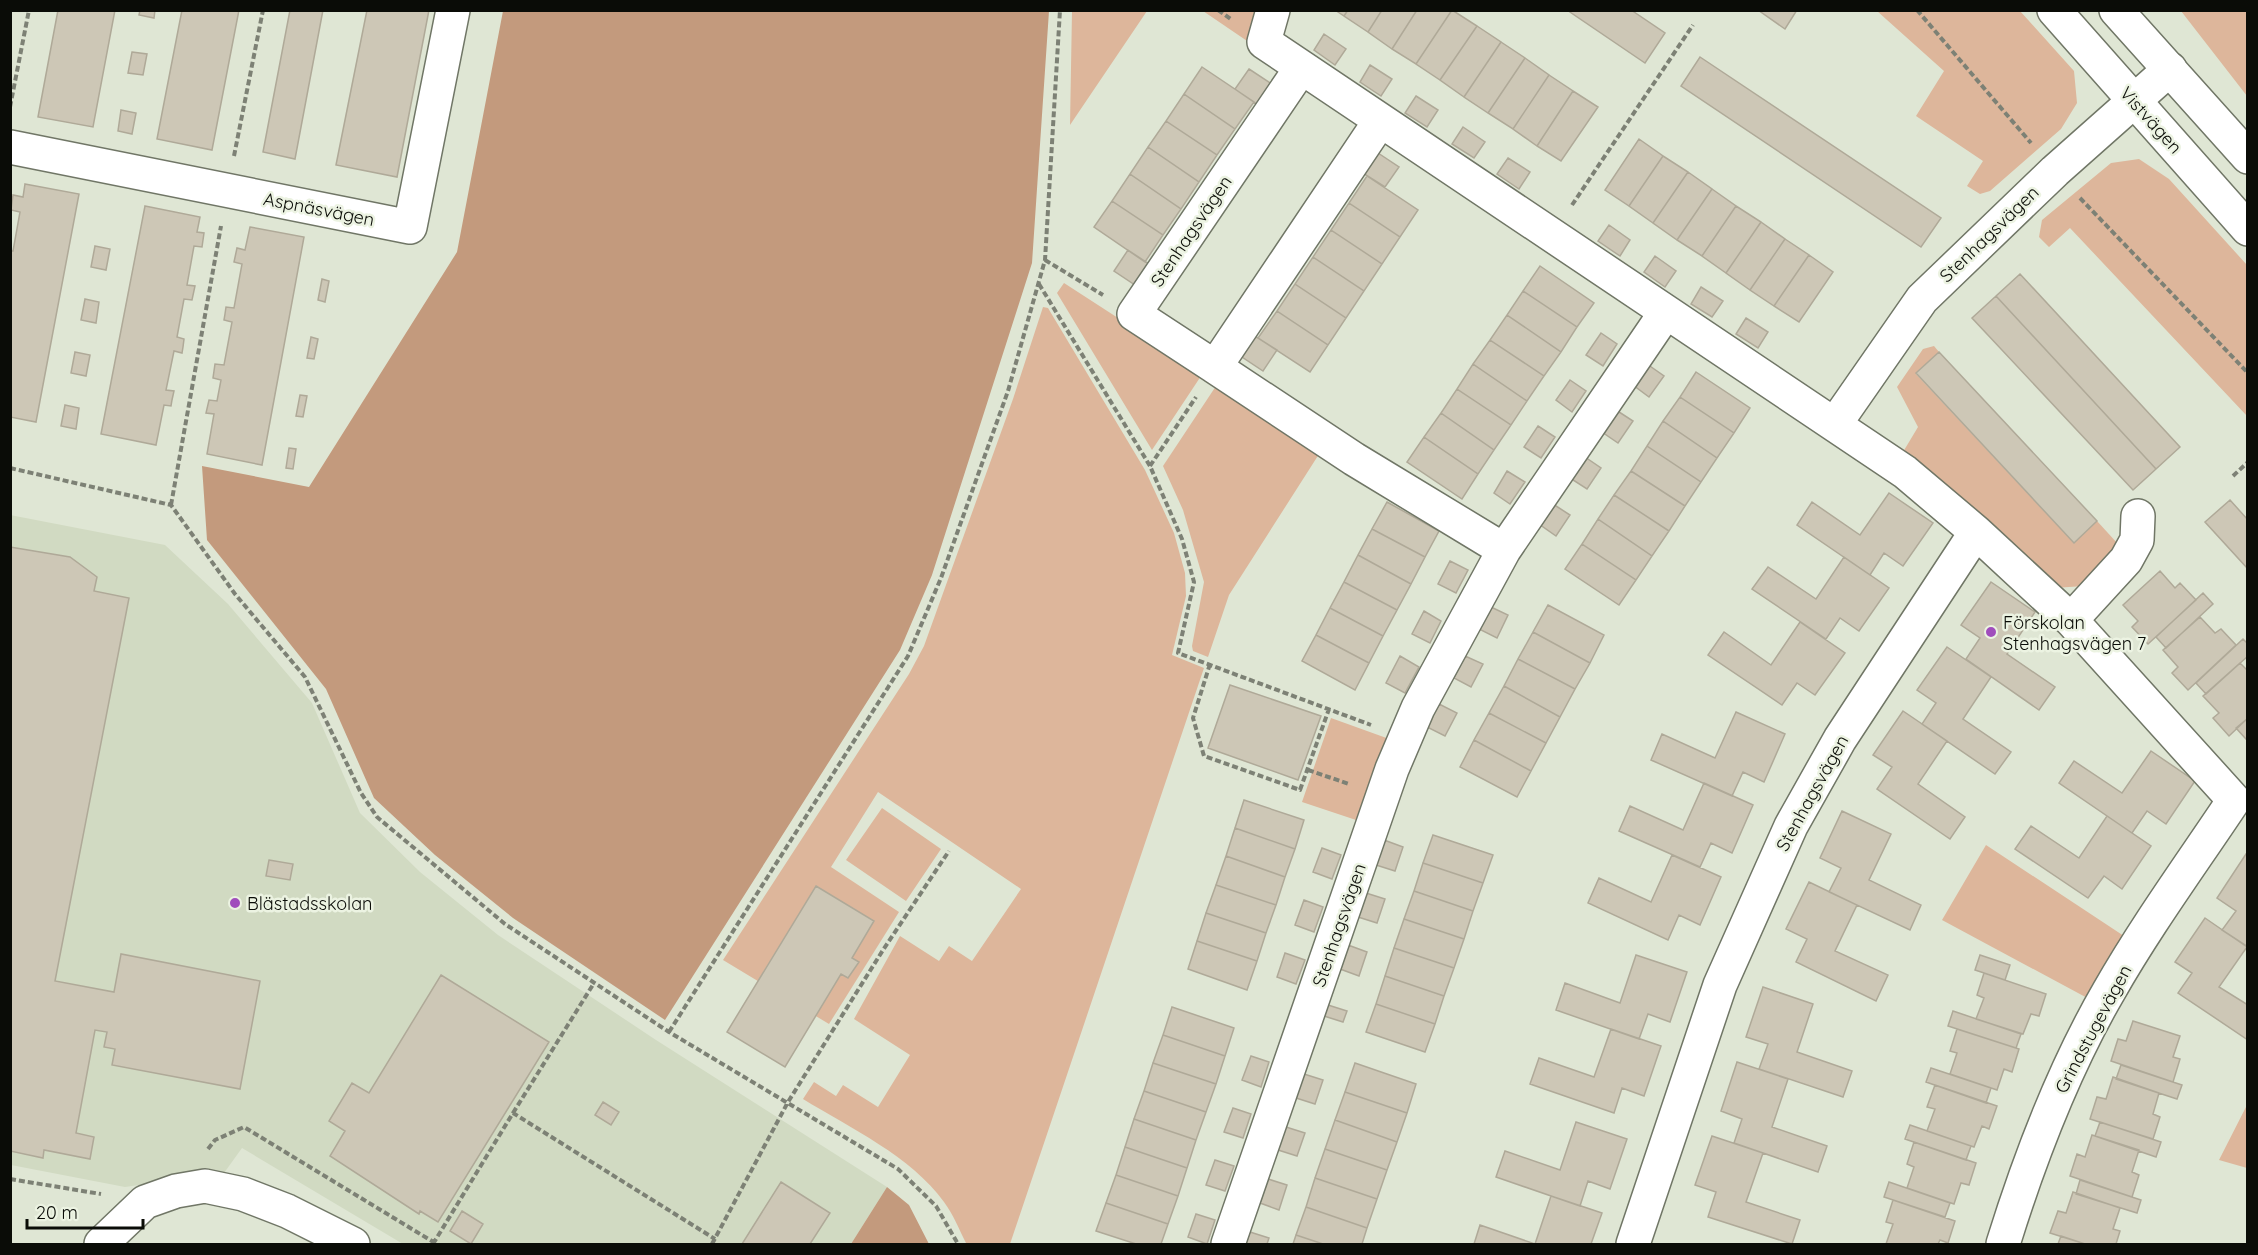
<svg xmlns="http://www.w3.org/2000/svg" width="2258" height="1255" font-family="Quicksand,sans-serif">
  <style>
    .built { fill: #d1dac2 }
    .green { fill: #ddb69b }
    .forest { fill: #c39a7d }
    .building { fill: #cdc7b6; stroke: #afa998; stroke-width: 1.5 }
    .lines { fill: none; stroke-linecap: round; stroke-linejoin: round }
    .minor-casing { stroke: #707666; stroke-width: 36 }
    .major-casing { stroke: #707666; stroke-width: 36 }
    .path { stroke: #7d8175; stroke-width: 4; stroke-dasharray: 6 3; stroke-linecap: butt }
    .minor { stroke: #fff; stroke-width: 33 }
    .major { stroke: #fff; stroke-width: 33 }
    .poi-dot { fill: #a04dbc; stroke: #ecf3e2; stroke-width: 2 }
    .labels { text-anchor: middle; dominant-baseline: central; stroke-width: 5; stroke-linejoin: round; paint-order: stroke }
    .street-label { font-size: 18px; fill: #0a0c07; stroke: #ecf3e2 }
    .poi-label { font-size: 18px; fill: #0a0c07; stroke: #ecf3e2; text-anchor: start }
  </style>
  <rect width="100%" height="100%" fill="#dfe6d4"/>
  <!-- built -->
  <path class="built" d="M10,515L165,545L228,604L312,703L360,813L420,872L498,935L656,1040L887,1187L851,1244H403L242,1148L224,1173L125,1187L11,1165Z"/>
  <!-- green -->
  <path class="green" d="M1072,11H1147L1070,125Z
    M1203,11H1261L1253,45Z
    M1877,11H2020L2074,71L2077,103L2061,129L1990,191L1980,194L1967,186L1983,161L1916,116L1944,71Z
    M2181,11H2247V96Z
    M2139,159L2169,179L2247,265V416L2070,228L2049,247L2039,237L2042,220L2111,163Z
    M1064,283L1203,373L1152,450L1057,293Z
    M1043,307L1048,308L1145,470L1174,533L1185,573L1186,596L1172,655L1204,668L1010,1244H971L966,1243C959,1229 953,1214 944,1202C911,1156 850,1128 803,1099L814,1082L836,1096L843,1085L878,1107L910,1055L854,1019L900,936L939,961L949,946L972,961L1021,889L878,792L831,867L899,912L829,1024L723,960L909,674L924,646L1013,399Z
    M1934,346L1939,352L1916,374L2073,542L2097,521L2118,544L2084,586L2054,588L1900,457L1918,427L1897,387L1923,349Z
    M1218,383L1321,451L1229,595L1208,657L1193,651L1192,646L1204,582L1183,510L1163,466Z
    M1331,718L1392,740L1362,822L1302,802Z
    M882,808L941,849L906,901L846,860Z
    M1986,845L2130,940L2091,1000L1942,920Z
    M2247,1105V1168L2219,1160Z"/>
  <!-- forest -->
  <path class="forest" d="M503,11H1049L1032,263L932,575L900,650L665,1020L513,918L435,855L374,798L326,689L207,540L202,466L309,487L457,252Z
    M887,1187L909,1205L929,1244H851Z"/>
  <!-- building -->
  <path class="building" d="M58,10H115L93,127L38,117Z
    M140,10H155L154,18L139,15Z
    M182,10H239L212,150L157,139Z
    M290,10H323L295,159L263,152Z
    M367,10H429L397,177L336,165Z
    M1335,10H1348L1344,16Z
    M1348,10H1382L1368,32L1344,16Z
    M1382,10H1417L1392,49L1368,32Z
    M1417,10H1452L1416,64L1392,49Z
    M1452,10L1477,26L1440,80L1416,64Z
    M1567,10H1631L1665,33L1645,63Z
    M1758,10H1797L1785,29Z
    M1477,26L1501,42L1464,97L1440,80Z
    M1324,34L1346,49L1335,65L1314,50Z
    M1501,42L1525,58L1488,113L1464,97Z
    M132,52L147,54L143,75L128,73Z
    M1700,57L1941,218L1921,247L1681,86Z
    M1525,58L1549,75L1513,129L1488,113Z
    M1370,65L1392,79L1381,96L1360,82Z
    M1202,67L1254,102L1235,129L1184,94Z
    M1249,69L1275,86L1261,107L1235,89Z
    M1549,75L1573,91L1537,146L1513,129Z
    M1573,91L1598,107L1561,161L1537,146Z
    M1184,94L1235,129L1217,155L1166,121Z
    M1416,96L1438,110L1427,127L1405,113Z
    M121,110L136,113L132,134L118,131Z
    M1166,121L1217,155L1199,182L1148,147Z
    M1463,127L1485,142L1474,158L1452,144Z
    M1639,139L1663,156L1629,206L1605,190Z
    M1148,147L1199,182L1181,209L1130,174Z
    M1372,149L1399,167L1385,187L1358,170Z
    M1663,156L1688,172L1653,223L1629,206Z
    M1508,158L1530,172L1519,189L1497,174Z
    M1688,172L1712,189L1677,240L1653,223Z
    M1130,174L1181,209L1163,235L1112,201Z
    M1367,176L1418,210L1400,237L1349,203Z
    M25,184L79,194L36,422L10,417V251H13L20,212L11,210L13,195L23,197Z
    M1712,189L1736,206L1702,256L1677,240Z
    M1112,201L1163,235L1145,262L1094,227Z
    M1349,203L1400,237L1382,264L1331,230Z
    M145,206L200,217L197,232L204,233L202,247L194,246L187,285L195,286L192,300L184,299L177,337L184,339L183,347L182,353L174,351L166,390L174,391L172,400L171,406L164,405L156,445L101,434Z
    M1736,206L1761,222L1726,273L1702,256Z
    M1761,222L1785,239L1750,290L1726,273Z
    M1609,225L1630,240L1620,256L1598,241Z
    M250,227L304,237L262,465L207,454L214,414L206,413L209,400L217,401L221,380L213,378L215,364L224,365L232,322L224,320L225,314L226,307L234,308L242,264L234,262L237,248L245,250Z
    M1331,230L1382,264L1364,291L1313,257Z
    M1785,239L1809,255L1774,306L1750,290Z
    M95,246L110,249L106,270L91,267Z
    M1128,250L1155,268L1141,289L1114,271Z
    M1809,255L1833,272L1799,322L1774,306Z
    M1655,256L1676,271L1665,287L1644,272Z
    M1313,257L1364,291L1346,318L1295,284Z
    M1540,266L1594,303L1577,327L1523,291Z
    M2020,274L2180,447L2156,469L1996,296Z
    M322,279L329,281L325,302L318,300Z
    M1295,284L1346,318L1328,345L1277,311Z
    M1701,287L1723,301L1712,317L1691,304Z
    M1523,291L1577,327L1561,352L1507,315Z
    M1996,296L2156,469L2133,490L1972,318Z
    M85,299L99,302L96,323L81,320Z
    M1277,311L1328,345L1310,372L1258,338Z
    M1507,315L1561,352L1544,376L1490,340Z
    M1746,318L1768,332L1758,348L1736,334Z
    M1250,333L1277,350L1263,371L1236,353Z
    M1601,333L1617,344L1603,366L1586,355Z
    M311,337L318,339L314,359L307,358Z
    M1490,340L1544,376L1527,401L1473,364Z
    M75,352L90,355L86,376L71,373Z
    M1939,352L2097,521L2074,543L1916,373Z
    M1473,364L1527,401L1511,425L1457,389Z
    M1647,364L1664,376L1649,397L1633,385Z
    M1696,372L1750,408L1734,433L1680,397Z
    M1570,380L1586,391L1572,412L1556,400Z
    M1457,389L1511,425L1494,450L1441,413Z
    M300,395L307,396L303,417L296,416Z
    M1680,397L1734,433L1717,458L1663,421Z
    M65,405L79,408L76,429L61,426Z
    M1616,410L1633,421L1618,443L1602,432Z
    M1441,413L1494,450L1478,474L1424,437Z
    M1663,421L1717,458L1701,482L1647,446Z
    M1538,426L1555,437L1541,458L1524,447Z
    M1424,437L1478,474L1462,499L1407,462Z
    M1647,446L1701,482L1685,506L1631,471Z
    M289,448L296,449L293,469L286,468Z
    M1585,457L1601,468L1587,489L1570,478Z
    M1507,471L1525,482L1510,504L1494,493Z
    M1631,471L1685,506L1669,531L1614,495Z
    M1889,493L1933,523L1903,566L1884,553L1870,575L1797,525L1812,502L1860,535Z
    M1614,495L1669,531L1652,556L1598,519Z
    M2230,500L2248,520V569L2205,522Z
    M1387,502L1439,531L1425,557L1372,529Z
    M1553,504L1570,515L1556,536L1539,524Z
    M1598,519L1652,556L1636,580L1582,544Z
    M1372,529L1425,557L1411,584L1358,555Z
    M1582,544L1636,580L1619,605L1565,569Z
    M10,547L70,557L97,577L94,591L129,598L55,981L114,992L121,954L260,981L240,1089L112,1065L115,1049L104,1047L107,1032L95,1030L76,1133L94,1137L90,1159L44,1150L43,1158L10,1151Z
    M1358,555L1411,584L1397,610L1344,582Z
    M1844,557L1889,588L1859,631L1840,618L1826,639L1752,589L1768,567L1816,599Z
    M1450,561L1468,570L1456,593L1438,584Z
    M2160,571L2175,588L2180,583L2196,600L2148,644L2132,627L2138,621L2123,605Z
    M1344,582L1397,610L1383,636L1330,608Z
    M1991,582L2035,612L2007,654L2055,687L2039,710L1966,659L1980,638L1961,625Z
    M2203,593L2213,604L2166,648L2156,637Z
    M1548,605L1604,635L1590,663L1533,632Z
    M1491,607L1508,615L1497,638L1479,629Z
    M1330,608L1383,636L1369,663L1316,635Z
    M1424,611L1441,621L1430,643L1412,634Z
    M2200,617L2215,633L2221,629L2236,645L2188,690L2172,673L2178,667L2163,650Z
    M1800,622L1845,653L1815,695L1797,683L1782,705L1708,655L1724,632L1771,665Z
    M1533,632L1590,663L1575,689L1518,659Z
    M1316,635L1369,663L1355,690L1302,661Z
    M2243,639L2248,644V656L2206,694L2196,683Z
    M1947,647L1991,677L1963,719L2011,752L1995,774L1922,724L1936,703L1917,690Z
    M1400,656L1419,667L1405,693L1386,683Z
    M1465,656L1483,664L1471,687L1454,678Z
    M1518,659L1575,689L1560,717L1504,686Z
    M2240,663L2248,671V718L2229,736L2213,718L2219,713L2203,696Z
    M1230,685L1321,716L1298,780L1208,748Z
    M1504,686L1560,717L1546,743L1489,713Z
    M1439,704L1457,713L1445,736L1427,727Z
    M1903,711L1947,741L1918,784L1965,817L1950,839L1877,789L1892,767L1873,755Z
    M1736,712L1785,734L1764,782L1743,772L1732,796L1651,760L1662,734L1715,758Z
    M1489,713L1546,743L1531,771L1474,740Z
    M2248,718V738L2246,739L2236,728Z
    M1474,740L1531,771L1517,797L1460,767Z
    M2151,751L2195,781L2166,824L2147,811L2132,833L2059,783L2074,761L2122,793Z
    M1704,783L1753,805L1732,853L1711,843L1700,867L1619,831L1630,806L1683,830Z
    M1244,800L1304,820L1295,849L1235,828Z
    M1842,811L1891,834L1869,880L1921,905L1910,930L1829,892L1841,868L1820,858Z
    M2107,816L2151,846L2122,889L2104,876L2088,898L2015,849L2031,826L2079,858Z
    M1235,828L1295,849L1285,877L1226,856Z
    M1433,835L1493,855L1483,883L1423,863Z
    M1384,840L1403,847L1395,871L1376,865Z
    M1322,848L1341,855L1332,879L1313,872Z
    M2246,854L2248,855V947L2222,930L2236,911L2217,898Z
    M1672,855L1721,877L1700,925L1679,915L1668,940L1588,903L1599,878L1651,902Z
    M1226,856L1285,877L1276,905L1216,885Z
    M269,860L293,864L290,880L266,876Z
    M1423,863L1483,883L1473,911L1414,891Z
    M1809,882L1857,905L1835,951L1888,975L1876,1001L1796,962L1807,939L1786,929Z
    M1216,885L1276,905L1266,933L1206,913Z
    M816,886L874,921L852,958L859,962L848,978L841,974L785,1067L727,1032Z
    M1414,891L1473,911L1464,939L1404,919Z
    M1366,893L1385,899L1377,923L1358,917Z
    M1304,900L1323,907L1314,932L1295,925Z
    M1206,913L1266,933L1257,961L1197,941Z
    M2205,918L2247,947L2219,987L2248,1005V1040L2178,993L2192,973L2175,962Z
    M1404,919L1464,939L1454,968L1394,948Z
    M1197,941L1257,961L1247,990L1188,969Z
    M1348,945L1367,952L1359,976L1340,969Z
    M1394,948L1454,968L1444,996L1385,976Z
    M1285,953L1305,960L1296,984L1277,977Z
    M1636,955L1687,972L1670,1022L1648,1014L1639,1039L1556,1010L1565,983L1620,1003Z
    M1980,955L2010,965L2005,980L1975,970Z
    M1984,973L2046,994L2039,1016L2031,1014L2023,1034L1976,1019L1984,998L1977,995Z
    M441,975L549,1042L438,1222L420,1211L419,1214L330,1156L345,1131L329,1121L352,1083L369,1093Z
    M1385,976L1444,996L1435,1024L1376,1004Z
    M1763,987L1813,1004L1797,1052L1852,1071L1843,1097L1759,1069L1768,1044L1746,1037Z
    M1376,1004L1435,1024L1425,1052L1366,1032Z
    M1328,1005L1347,1011L1343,1022L1324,1016Z
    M1172,1007L1234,1028L1225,1056L1163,1035Z
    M1953,1011L2021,1034L2016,1048L1948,1026Z
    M2133,1021L2180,1036L2173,1057L2180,1059L2173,1082L2111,1061L2118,1039L2126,1041Z
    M1611,1029L1661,1046L1644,1096L1622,1088L1614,1113L1530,1084L1539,1058L1594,1077Z
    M1957,1029L2019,1049L2012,1072L2004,1069L1997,1090L1950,1074L1957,1053L1950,1051Z
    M1163,1035L1225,1056L1216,1084L1153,1063Z
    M1251,1056L1269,1062L1261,1087L1242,1080Z
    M1737,1062L1788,1079L1772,1127L1827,1146L1818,1172L1734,1143L1742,1119L1721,1111Z
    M1153,1063L1216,1084L1206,1112L1144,1091Z
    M1355,1063L1416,1084L1407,1113L1345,1092Z
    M2121,1065L2182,1085L2177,1099L2116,1079Z
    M1931,1068L1991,1088L1986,1103L1926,1082Z
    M1304,1074L1323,1080L1315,1104L1296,1098Z
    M2113,1077L2159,1093L2153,1114L2160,1117L2153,1139L2090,1119L2097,1097L2106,1099Z
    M1935,1085L1997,1106L1989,1129L1982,1126L1974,1147L1927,1131L1935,1109L1927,1107Z
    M1144,1091L1206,1112L1196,1140L1134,1119Z
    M1345,1092L1407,1113L1397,1142L1335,1120Z
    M603,1102L619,1112L611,1125L595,1115Z
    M1233,1108L1251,1114L1243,1138L1224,1132Z
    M1134,1119L1196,1140L1187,1168L1125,1147Z
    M1335,1120L1397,1142L1387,1170L1325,1149Z
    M1576,1122L1627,1139L1610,1189L1588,1181L1580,1206L1496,1177L1505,1151L1560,1170Z
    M2100,1122L2161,1142L2156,1157L2095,1136Z
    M1910,1125L1971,1146L1966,1160L1905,1139Z
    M1286,1127L1305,1133L1297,1156L1278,1150Z
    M2092,1135L2139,1150L2132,1172L2139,1175L2132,1197L2070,1176L2077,1154L2085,1157Z
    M1712,1136L1763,1153L1746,1202L1800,1220L1792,1244L1708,1217L1716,1192L1695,1185Z
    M1914,1142L1976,1163L1969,1185L1961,1183L1954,1204L1907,1188L1914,1167L1907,1164Z
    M1125,1147L1187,1168L1178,1196L1116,1175Z
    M1325,1149L1387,1170L1377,1199L1315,1178Z
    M1215,1160L1234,1166L1225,1191L1206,1185Z
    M1116,1175L1178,1196L1168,1224L1106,1203Z
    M1315,1178L1377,1199L1367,1228L1306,1207Z
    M1268,1179L1287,1185L1279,1210L1260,1203Z
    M2080,1180L2141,1200L2137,1213L2076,1194Z
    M781,1182L830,1213L810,1244H742Z
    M1889,1182L1950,1203L1945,1217L1884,1197Z
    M2073,1192L2120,1208L2113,1229L2120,1231L2116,1244H2085L2050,1233L2058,1211L2066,1213Z
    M1551,1196L1602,1213L1591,1244H1474L1480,1225L1535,1244Z
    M1893,1200L1955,1221L1948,1243L1940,1240L1938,1244H1886L1893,1224L1886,1222Z
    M1106,1203L1168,1224L1161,1244H1136L1096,1231Z
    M1306,1207L1367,1228L1362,1244H1323L1296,1235Z
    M462,1211L483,1224L471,1244L450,1231Z
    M1196,1214L1215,1220L1207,1244L1188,1237Z
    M1250,1232L1269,1238L1267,1244H1246Z
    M1296,1235L1323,1244H1293Z
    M2061,1236L2085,1244H2058Z"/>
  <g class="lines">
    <defs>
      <path id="minor" d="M1273,10L1264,42L1905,472L1976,532L2071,620L2234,800C2192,863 2146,926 2109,991C2063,1070 2030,1157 2003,1244
        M1380,121L1215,367L1354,459L1504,550
        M10,147L410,227L453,10
        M1215,367L1134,314L1301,68
        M1835,424L1922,299L2055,171L2170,69
        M2071,620L2126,560L2137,540L2138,516
        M101,1244L145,1202L176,1191L205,1186L243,1194L287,1211L353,1244
        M1228,1244L1392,769L1418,708L1504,550L1666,312
        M1633,1244L1720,985L1791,826L1840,739L1976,532"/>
      <path id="major" d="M2054,10L2248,229
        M2116,10L2248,157"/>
    </defs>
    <!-- minor casing -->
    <use href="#minor" class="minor-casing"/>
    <!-- major casing -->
    <use href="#major" class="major-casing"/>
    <!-- path -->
    <path class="path" d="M1218,10L1232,20
      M1917,10L2031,143
      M10,107L29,10
      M234,156L263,10
      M2080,198L2248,373
      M1572,205L1693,25
      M1045,260L1103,295
      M1039,284L1150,466L1182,539L1194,582L1178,653L1371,725
      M1150,466L1196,397
      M10,468L171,505L235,594L305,677L361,793L377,817L505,924L669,1032L898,1169L936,1206L958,1244
      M2233,476L2248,462
      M171,505L221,226
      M1210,664L1193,718L1204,756L1300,790L1329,709
      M1308,770L1349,784
      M669,1032L908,656L941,578L1008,391L1045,260L1060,10
      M513,1113L594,983
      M208,1149L215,1140L244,1127L435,1243
      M10,1179L101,1194
      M433,1244L513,1113L715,1239
      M712,1244L788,1102L883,950L949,851"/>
    <!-- minor -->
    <use href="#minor" class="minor"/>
    <!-- major -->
    <use href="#major" class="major"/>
  </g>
  <!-- markers -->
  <g class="poi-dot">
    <circle cx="1991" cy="632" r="6"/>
    <circle cx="235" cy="903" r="6"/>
  </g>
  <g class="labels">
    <!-- street labels -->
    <g class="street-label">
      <text transform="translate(2151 120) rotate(48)">Vistvägen</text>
      <text transform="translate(319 209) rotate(11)">Aspnäsvägen</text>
      <text transform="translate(1191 231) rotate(-56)">Stenhagsvägen</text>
      <text transform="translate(1989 234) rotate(-44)">Stenhagsvägen</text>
      <text transform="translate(1812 793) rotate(-61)">Stenhagsvägen</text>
      <text transform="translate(1339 925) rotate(-71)">Stenhagsvägen</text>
      <text transform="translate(2093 1029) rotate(-62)">Grindstugevägen</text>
    </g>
    <!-- poi labels -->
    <g class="poi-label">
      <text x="2003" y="622">Förskolan<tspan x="2003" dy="21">Stenhagsvägen 7</tspan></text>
      <text x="247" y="903">Blästadsskolan</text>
    </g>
  </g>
  <!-- border -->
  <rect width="2258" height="1255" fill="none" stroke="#0a0c07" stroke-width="24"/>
  <!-- scale -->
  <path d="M27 1219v9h116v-9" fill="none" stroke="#0a0c07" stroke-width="3"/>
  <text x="36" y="1219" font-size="18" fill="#0a0c07" stroke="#ecf3e2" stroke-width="4.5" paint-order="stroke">20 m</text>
</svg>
